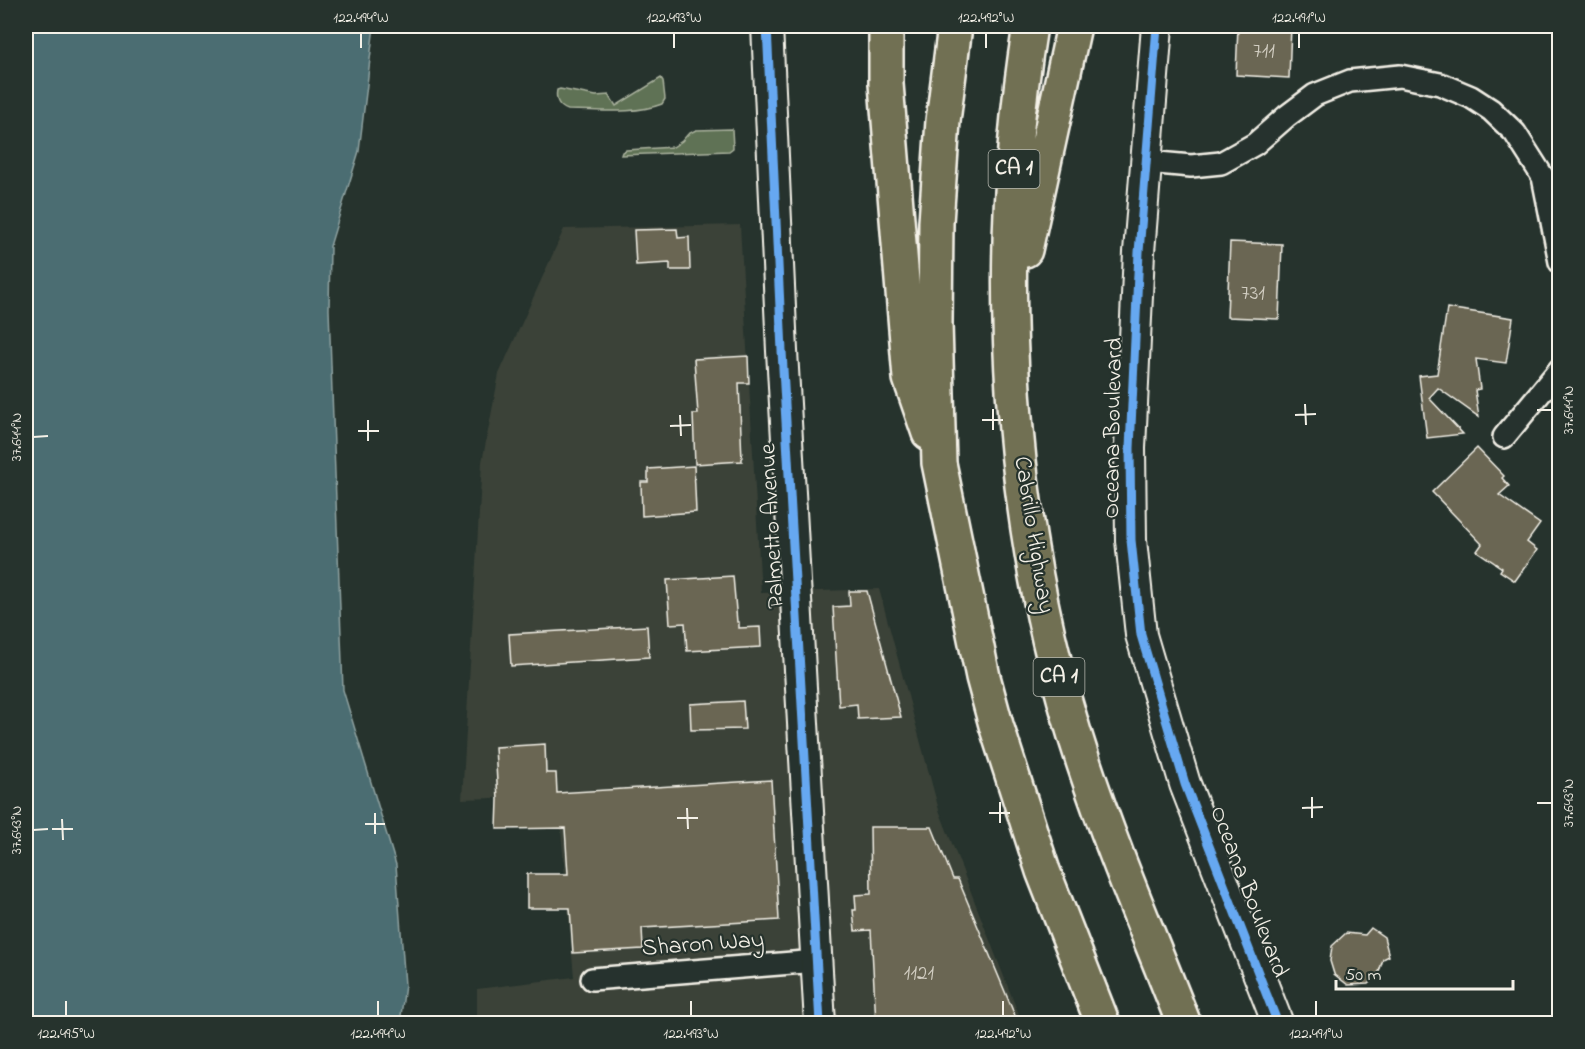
<svg xmlns="http://www.w3.org/2000/svg" width="1585" height="1049" font-family="'Indie Flower',sans-serif">
  <style>
    .built { fill: #3a4238 }
    .green { fill: #5f7255; stroke: #aab29e; stroke-width: 1.5 }
    .water { fill: #4b6d72; stroke: #8fa2a1; stroke-width: 1.5 }
    .building { fill: #6a6652; stroke: #f4f1e8; stroke-width: 1.5 }
    .lines { fill: none; stroke-linecap: round; stroke-linejoin: round }
    .street-casing { stroke: #f4f1e8; stroke-width: 26 }
    .secondary-casing { stroke: #f4f1e8; stroke-width: 34 }
    .highway-casing { stroke: #f4f1e8; stroke-width: 38 }
    .street { stroke: #26332d; stroke-width: 21 }
    .secondary { stroke: #26332d; stroke-width: 30 }
    .highway { stroke: #716f52; stroke-width: 33 }
    .cycleway-casing { stroke: #26332d; stroke-width: 13 }
    .cycleway { stroke: #66a8f1; stroke-width: 9 }
    .ticks { fill: none; stroke: #f4f1e8; stroke-width: 2 }
    .labels { text-anchor: middle; dominant-baseline: central; stroke-width: 4.5; stroke-linejoin: round; paint-order: stroke }
    .number-label { font-size: 21px; fill: #d2cec2 }
    .shield { fill: #26332d; stroke: #b6b8b0; stroke-width: 1.5 }
    .shield-label { font-size: 22px; font-weight: bold; fill: #f4f1e8 }
    .street-label { font-size: 24px; fill: #f4f1e8; stroke: #26332d }
    .neatline { fill: none; stroke: #f4f1e8; stroke-width: 2 }
    .ticks-label { font-size: 15px; text-anchor: middle; fill: #f4f1e8 }
  </style>
  <rect width="100%" height="100%" fill="#26332d"/>
  <filter id="ink" filterUnits="userSpaceOnUse"><feTurbulence type="fractalNoise" baseFrequency=".0167" numOctaves="2"/><feDisplacementMap in="SourceGraphic" scale="12" xChannelSelector="R" yChannelSelector="G"/><feConvolveMatrix kernelMatrix="1 2 1 2 8 2 1 2 1" color-interpolation-filters="sRGB"/></filter>
  <g filter="url(#ink)">
    <!-- built -->
    <path class="built" d="M740,225L761,593L879,589L939,810L1022,1023H477V989L574,977L558,796L462,799L482,462L499,374L564,229Z"/>
    <!-- green -->
    <path class="green" d="M661,78L663,81L665,99L662,104C633,115 599,110 568,110C559,107 555,101 557,90L560,89L596,96L609,95L616,106Z
      M732,129L733,148L729,151L621,155L622,152L626,150L673,147L682,141L688,134L696,130Z"/>
    <!-- water -->
    <path class="water" d="M26,26H374L359,151L330,246L329,310L343,690L396,865L405,985L400,1023H26Z"/>
    <!-- building -->
    <path class="building" d="M1238,26H1291L1289,78L1236,75Z
      M677,229L678,238L689,237L690,270H670V263L636,265L634,230Z
      M1230,242L1282,244L1279,319L1227,317Z
      M1447,308L1513,318L1506,363L1476,359L1480,389L1475,390L1479,417L1438,388L1429,398L1463,434L1427,438L1419,376L1437,374Z
      M748,356L749,383H739L742,461L695,464L693,414H698L694,359Z
      M1477,448L1504,476L1502,478L1509,486L1499,495L1540,524L1527,542L1537,550L1515,581L1500,571L1502,568L1477,551L1482,544L1432,492Z
      M694,466L696,512L642,516L641,482H648V469Z
      M733,576L737,622H739V628L760,627L761,647L687,651L685,623L670,624L667,580Z
      M849,591H867L901,717L858,719L857,704L839,706L833,607L850,606Z
      M647,626L649,657L511,666L509,634Z
      M743,701L745,729L691,730L690,704Z
      M545,744L546,773H556L557,793L771,780L779,920L642,928L643,949L573,953L570,908H527V874H568L565,828L497,829L498,800L495,747Z
      M870,827H932L953,879H958L1018,1023H876L871,930L855,931L853,910H856L855,895L871,894Z
      M1371,928L1384,937L1389,956L1383,959L1379,972L1368,984L1348,985L1334,974L1330,961L1332,946L1346,933L1365,935Z"/>
    <g class="lines">
      <defs>
        <path id="street" d="M1147,162L1191,166L1221,163L1255,144L1287,116L1315,95L1350,81L1400,76L1440,84L1471,97L1491,110L1515,133L1543,177L1560,262
          M1504,437L1560,369
          M592,979L817,961"/>
        <path id="secondary" d="M767,26L782,351L820,1024
          M1157,26L1139,252L1130,448L1131,540L1141,635L1185,784L1278,1024"/>
        <path id="highway" d="M886,26V84L910,378L929,433
          M955,26L943,121L936,222L935,324L939,463L983,677L996,725L1043,871L1103,1024
          M1030,26C991,266 1007,532 1084,764C1113,852 1150,937 1184,1024
          M1025,250L1074,26"/>
      </defs>
      <!-- street casing -->
      <use href="#street" class="street-casing"/>
      <!-- secondary casing -->
      <use href="#secondary" class="secondary-casing"/>
      <!-- highway casing -->
      <use href="#highway" class="highway-casing"/>
      <!-- street -->
      <use href="#street" class="street"/>
      <!-- secondary -->
      <use href="#secondary" class="secondary"/>
      <!-- highway -->
      <use href="#highway" class="highway"/>
      <defs>
        <path id="cycleway" d="M767,26L782,351L820,1024
          M1157,26L1139,252L1130,448L1131,540L1141,635L1185,784L1278,1024"/>
      </defs>
      <!-- cycleway casing -->
      <use href="#cycleway" class="cycleway-casing"/>
      <!-- cycleway -->
      <use href="#cycleway" class="cycleway"/>
    </g>
  </g>
  <!-- ticks -->
  <path class="ticks" d="M361,33V48M674,33V48M986,33V48M1299,33V48M1305,404L1306,425M993,409V430M1537,410H1552M680,415L681,436M1295,415L1316,414M368,420V441M982,420H1003M670,426L691,425M358,431H379M33,437L48,436M1312,797V818M1000,802V823M1537,803H1552M687,808L688,829M1302,808L1323,807M375,813V834M989,813H1010M677,818H698M62,819L63,840M365,824H385M52,829H73M33,830L48,829M66,1001V1016M378,1001V1016M691,1001V1016M1003,1001V1016M1316,1001V1016"/>
  <g class="labels">
    <!-- number labels -->
    <g class="number-label">
      <text x="1264" y="52">711</text>
      <text x="1253" y="294">731</text>
      <text x="919" y="974">1121</text>
    </g>
    <!-- shield labels -->
    <g class="shield">
      <rect x="988.5" y="150" width="51" height="38" rx="4.5"/>
      <rect x="1033.5" y="658" width="51" height="38" rx="4.5"/>
    </g>
    <g class="shield-label">
      <text x="1014" y="169">CA 1</text>
      <text x="1059" y="677">CA 1</text>
    </g>
    <!-- street labels -->
    <g class="street-label">
      <text transform="translate(1114 428) rotate(-89)">Oceana Boulevard</text>
      <text transform="translate(773 526) rotate(-93)">Palmetto Avenue</text>
      <text transform="translate(1033 535) rotate(81)">Cabrillo Highway</text>
      <text transform="translate(1248 892) rotate(69)">Oceana Boulevard</text>
      <text transform="translate(703 945) rotate(-4)">Sharon Way</text>
    </g>
  </g>
  <!-- margin -->
  <rect width="1585" height="1049" fill="none" stroke="#26332d" stroke-width="66"/>
  <!-- scale -->
  <path d="M1336 980v9h177v-9" fill="none" stroke="#f4f1e8" stroke-width="3"/>
  <text x="1345" y="980" font-size="18" fill="#f4f1e8" stroke="#26332d" stroke-width="4.5" paint-order="stroke">50 m</text>
  <rect x="33" y="33" width="1519" height="983" class="neatline"/>
  <g class="ticks-label">
    <text x="361" y="22">122.494°W</text>
    <text x="674" y="22">122.493°W</text>
    <text x="986" y="22">122.492°W</text>
    <text x="1299" y="22">122.491°W</text>
    <text transform="translate(1568 410) rotate(-90)" y="5">37.644°N</text>
    <text transform="translate(16 437) rotate(-90)" y="5">37.644°N</text>
    <text transform="translate(1568 803) rotate(-90)" y="5">37.643°N</text>
    <text transform="translate(16 830) rotate(-90)" y="5">37.643°N</text>
    <text x="66" y="1038">122.495°W</text>
    <text x="378" y="1038">122.494°W</text>
    <text x="691" y="1038">122.493°W</text>
    <text x="1003" y="1038">122.492°W</text>
    <text x="1316" y="1038">122.491°W</text>
  </g>
</svg>
